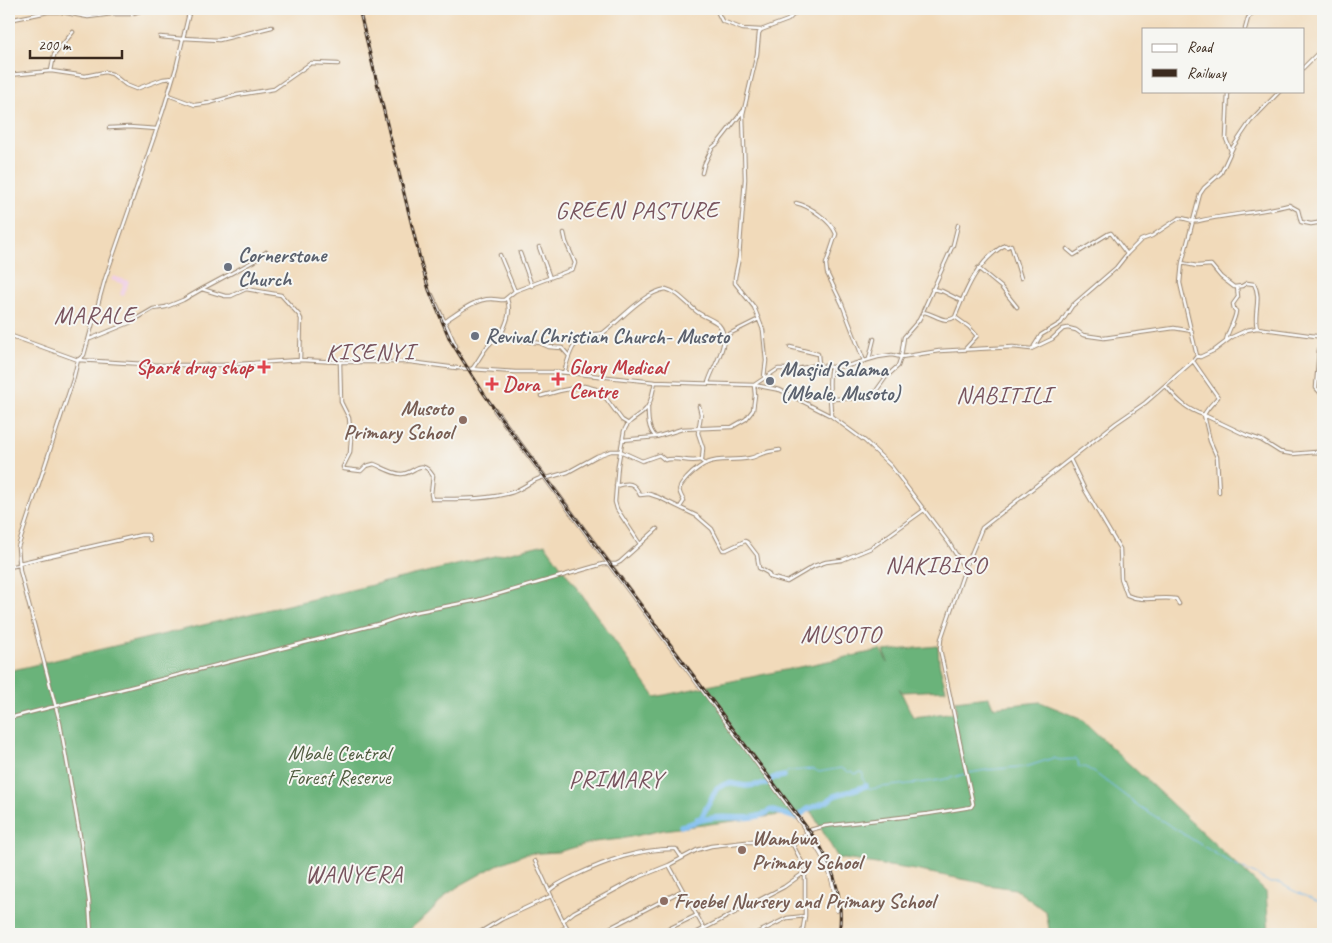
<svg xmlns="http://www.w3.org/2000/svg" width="1332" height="943" font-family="Caveat,sans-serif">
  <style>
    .built { fill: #f0d0e4 }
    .forest { fill: #6bb37a; stroke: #536e4c }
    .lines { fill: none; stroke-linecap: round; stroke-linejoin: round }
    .stream { stroke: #7abbef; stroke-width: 1 }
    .river { stroke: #7abbef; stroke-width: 5.5 }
    .minor-casing { stroke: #96826c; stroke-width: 4.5 }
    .secondary-casing { stroke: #96826c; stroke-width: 5.5 }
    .minor { stroke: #fff; stroke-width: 2.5 }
    .secondary { stroke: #fff; stroke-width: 4 }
    .rail-casing { stroke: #3b2a1e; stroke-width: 3 }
    .rail { stroke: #f6f6f2; stroke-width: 1; stroke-dasharray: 4; stroke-linecap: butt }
    .worship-dot { fill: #6b7280; stroke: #f6f6f2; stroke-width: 2 }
    .health-dot { fill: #e0444e; stroke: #f6f6f2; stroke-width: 2 }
    .education-dot { fill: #8d6e63; stroke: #f6f6f2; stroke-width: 2 }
    .labels { text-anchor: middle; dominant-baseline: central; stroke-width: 4; stroke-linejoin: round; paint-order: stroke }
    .worship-label { font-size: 21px; font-weight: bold; fill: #5b616d; stroke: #f6f6f2; text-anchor: start }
    .health-label { font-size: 21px; font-weight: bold; fill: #be3a42; stroke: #f6f6f2; text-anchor: start }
    .education-label { font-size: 21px; font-weight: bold; fill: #785e54; stroke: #f6f6f2; text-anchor: start }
    .park-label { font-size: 21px; fill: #515c40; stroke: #f6f6f2 }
    .quarter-label { font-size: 24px; letter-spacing: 1px; fill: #78545e; stroke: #f6f6f2 }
  </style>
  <rect width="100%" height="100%" fill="#f6f6f2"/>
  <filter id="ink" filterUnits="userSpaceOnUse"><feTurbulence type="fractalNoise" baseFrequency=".02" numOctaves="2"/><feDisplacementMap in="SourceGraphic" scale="10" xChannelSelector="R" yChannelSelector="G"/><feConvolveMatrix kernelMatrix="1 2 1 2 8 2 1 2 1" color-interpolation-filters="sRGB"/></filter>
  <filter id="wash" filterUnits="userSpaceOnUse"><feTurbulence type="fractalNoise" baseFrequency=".0096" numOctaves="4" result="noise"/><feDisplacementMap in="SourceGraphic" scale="20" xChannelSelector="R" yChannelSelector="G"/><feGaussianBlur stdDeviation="1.12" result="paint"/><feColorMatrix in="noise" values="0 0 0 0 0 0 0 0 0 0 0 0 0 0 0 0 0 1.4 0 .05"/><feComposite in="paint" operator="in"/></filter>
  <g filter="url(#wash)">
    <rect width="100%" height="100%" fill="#f1daba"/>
    <!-- built -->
    <path class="built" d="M113,276L129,281L124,296L120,295L123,284L111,280Z"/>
    <!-- forest -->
    <path class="forest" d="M545,544L655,697L881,650L888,663L884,651L938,646L939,663L946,690L902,692L899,688L913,717L957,712L955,701L989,697L993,707L1040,702L1080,718L1266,892L1269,934H1050L1046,912L1015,889L982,884V883L915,870L838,858L811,811L663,830L621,839L594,842L558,852L525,854L497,865L459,886L446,895L428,914L404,934H9V671Z"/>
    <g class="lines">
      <!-- stream -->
      <path class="stream" d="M969,773L986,770L1029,766L1053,758L1060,760L1076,759L1078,761L1079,767H1085L1095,773L1140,807L1232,864L1257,875L1270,883H1280L1292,890L1323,904
        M784,776L787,772L790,771L813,769L819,772L841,768L849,772L852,771L855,774L861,772L863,774V779L867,787L871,789C902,783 935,784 965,774"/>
      <!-- river -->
      <path class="river" d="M697,819L701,818L717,788L728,783L746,786L766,784L773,778L784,776
        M681,826C691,824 702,819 712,818C731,815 754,823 771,810L796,818L808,809L826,802L834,796L866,786"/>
    </g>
  </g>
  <g filter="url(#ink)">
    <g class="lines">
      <defs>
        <path id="minor" d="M716,9L722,21L743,29L761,30
          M9,20L48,12H61L88,17L112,14H130L146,9
          M1245,29L1248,18L1256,9
          M160,37L183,39
          M183,38L219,40L272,27
          M1303,68L1323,48
          M51,71L54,55L73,32
          M9,75L51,71L85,76L105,72L112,74L126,85L136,89L163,79L173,78
          M1228,91L1226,139L1231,151
          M168,95L195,105L209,103L237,95L274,89L311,63L338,64
          M109,128L129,127L157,129
          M702,173L704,165L712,148L718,143L743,111
          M796,203C810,206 831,221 836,234L826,264L827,273L842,304L864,361
          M539,247L550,278
          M1067,249L1074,255L1108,234L1111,233L1127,254
          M520,253L532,286
          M500,255L515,291
          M1182,263L1197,266L1211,265L1221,277L1234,287L1242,286L1247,283L1254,284C1262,298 1253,314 1257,328
          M978,268L1001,287L1017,307
          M202,289L254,261L266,252
          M932,289L942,291L962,301
          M432,295L456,346
          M923,311L953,245L958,225
          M444,322C458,313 474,299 491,299C495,299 499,300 504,300L515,291L573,269L575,263L566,242L564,233
          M9,335L78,360L161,365H223L300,360L340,362H410L457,368L515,372H560L655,382L754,385L780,390L831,416L865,441L891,466L949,543L965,569
          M725,336L759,319
          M500,337C506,324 512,313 507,299
          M1320,337L1316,388L1323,396
          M90,339L129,323L153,309L166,307L183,300L202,289L225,296H231L246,289L281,295L299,315L301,319L300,360
          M1226,341C1228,329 1235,322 1236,311L1234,309L1233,304L1238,297L1237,287
          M1034,346L1041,335L1061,323L1072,306L1116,268L1127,254L1141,240L1152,236L1179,218C1186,217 1192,223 1198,221C1228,214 1259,213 1289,205L1298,210L1301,222L1311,224L1323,222
          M790,347L818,354L819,365
          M965,349L977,336L969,327L955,317C966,290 977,261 1005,245L1007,247L1011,245L1021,278
          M1197,356L1180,283L1182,263L1200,194L1204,188L1221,173L1233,147L1250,122L1280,91
          M869,359L874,339
          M340,362L341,402L349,418L351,439L350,453L343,467L344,469L361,471L366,466L374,464C384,468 391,473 401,474C415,474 421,456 433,476L431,494L432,499C458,499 488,500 513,492C524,488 533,479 544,477
          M472,369C481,358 486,342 500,337L540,343L549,347L562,348L569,356
          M564,373C568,359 572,340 587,335C593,333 597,335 603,333C621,320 642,293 666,289C678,292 686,303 696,311C703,317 713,319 719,325C733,341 712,367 708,383
          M764,377L766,361L763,330L754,307L735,283V277L739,258L745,179L743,114L757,54L759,33L761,30L788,20L799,9
          M1166,386C1177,400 1187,410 1204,415C1207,408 1213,403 1218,397L1193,361
          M541,396L559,391L584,386L596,389L602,393L622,420L627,423
          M831,399L868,398L876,391L886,377L898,366L901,357L904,337L919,320L923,312C934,313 944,325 955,317
          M699,406L701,414L698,433L703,448L702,460
          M648,408C648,417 648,429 655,436
          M831,416C831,400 827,383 831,367
          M622,440L656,437L682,429L732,427L746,419L753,410L755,395L754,385L778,369H797L817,365L831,367L847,366L878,357L892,355L901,357L939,351L1013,347L1031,349L1052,339L1063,329L1068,328L1076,330L1083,335L1104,338L1174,328L1192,331
          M1070,459L1085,490L1120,549L1121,578L1127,595C1143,603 1160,596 1176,599L1179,604
          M547,478L568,472L597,456L611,451H620L642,461L659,455L665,460C677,456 687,463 700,460L704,463
          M616,486C629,482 634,482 640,495L649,494L658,497L697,516L712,529L723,550H726L745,541L747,542L757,555L759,568L768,573L770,577L787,582L814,566L826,562L842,560L871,548L924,510
          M1219,492L1217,457L1210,441L1204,415L1246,435L1261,440L1280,452L1292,454L1316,452L1323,455
          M680,507L684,501C677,489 678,488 687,478C711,453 721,463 750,458C756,457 759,454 765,453C769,451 775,451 780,450
          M640,544L617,509L615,502L618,465L624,431C629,418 638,419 646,409C652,402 653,390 655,382
          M19,563L141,535H148L150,540
          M9,567L19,565
          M9,718L382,623L411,613L478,600L603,564H616L620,562L657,529
          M793,845L810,830L825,826L928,814L971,807L973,804L940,649L941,639L965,569L982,528L1116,423L1145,403L1193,361L1197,356L1200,357L1215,350L1232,337L1247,330L1257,328L1323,337
          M535,861C548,886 556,911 571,934
          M669,865L707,934
          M550,890C557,884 566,880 574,876C606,861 640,848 676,849L682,858
          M564,920L574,912L637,878L669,865L697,850L711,846L746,842H782L793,845L804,866L805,872V916L802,934
          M91,934L89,901L80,836L60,723L20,571L18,547L73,380L78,360L84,355L105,279L163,111L176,68L190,9
          M477,934L502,919L551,896
          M552,934L567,927
          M598,934L683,890
          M658,934L697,915
          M694,934L784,887L805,872
          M755,934L787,918L805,916"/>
        <path id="secondary" d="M495,410L800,821C822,854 834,868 837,910"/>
      </defs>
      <!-- minor casing -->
      <use href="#minor" class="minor-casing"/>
      <!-- secondary casing -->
      <use href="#secondary" class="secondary-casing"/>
      <!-- minor -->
      <use href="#minor" class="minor"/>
      <!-- secondary -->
      <use href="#secondary" class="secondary"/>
      <defs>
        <path id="rail" d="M359,9L421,263L429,290L450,340L484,394L501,418L819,844C835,871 844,903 839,934"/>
      </defs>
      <!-- rail casing -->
      <use href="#rail" class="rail-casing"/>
      <!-- rail -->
      <use href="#rail" class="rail"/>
    </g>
  </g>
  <!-- markers -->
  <g class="worship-dot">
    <circle cx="228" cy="267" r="5"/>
    <circle cx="475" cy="336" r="5"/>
    <circle cx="770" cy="381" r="5"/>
  </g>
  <g class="health-dot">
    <path d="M261.5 359.5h5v5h5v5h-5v5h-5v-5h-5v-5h5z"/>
    <path d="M555.5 371.5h5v5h5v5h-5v5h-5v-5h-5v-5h5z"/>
    <path d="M489.5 376.5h5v5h5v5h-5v5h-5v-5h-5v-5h5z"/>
  </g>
  <g class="education-dot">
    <circle cx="463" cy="420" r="5"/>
    <circle cx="742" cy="850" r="5"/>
    <circle cx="664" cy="901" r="5"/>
  </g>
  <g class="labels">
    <!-- worship labels -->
    <g class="worship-label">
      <text x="238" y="255">Cornerstone<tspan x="238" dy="24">Church</tspan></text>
      <text x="485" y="336">Revival Christian Church- Musoto</text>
      <text x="780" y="369">Masjid Salama<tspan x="780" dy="24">(Mbale, Musoto)</tspan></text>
    </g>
    <!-- health labels -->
    <g class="health-label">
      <text x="253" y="367" text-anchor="end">Spark drug shop</text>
      <text x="569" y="367">Glory Medical<tspan x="569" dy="24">Centre</tspan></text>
      <text x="503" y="384">Dora</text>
    </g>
    <!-- education labels -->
    <g class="education-label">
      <text x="453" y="408" text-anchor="end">Musoto<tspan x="453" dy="24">Primary School</tspan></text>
      <text x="752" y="838">Wambwa<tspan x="752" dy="24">Primary School</tspan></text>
      <text x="674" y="901">Froebel Nursery and Primary School</text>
    </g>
    <!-- park labels -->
    <g class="park-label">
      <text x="339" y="753">Mbale Central<tspan x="339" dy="24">Forest Reserve</tspan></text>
    </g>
    <!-- quarter labels -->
    <g class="quarter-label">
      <text x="637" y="210">GREEN PASTURE</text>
      <text x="95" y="315">MARALE</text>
      <text x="370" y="352">KISENYI</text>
      <text x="1004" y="395">NABITILI</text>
      <text x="936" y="565">NAKIBISO</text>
      <text x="841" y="634">MUSOTO</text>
      <text x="616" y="779">PRIMARY</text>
      <text x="354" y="874">WANYERA</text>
    </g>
  </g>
  <!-- margin -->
  <rect width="1332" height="943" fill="none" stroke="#f6f6f2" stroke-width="30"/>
  <!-- legend -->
  <rect x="1142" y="28" width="162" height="65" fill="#f6f6f2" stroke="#aba49d"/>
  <rect x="1152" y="44" width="25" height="8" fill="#ffffff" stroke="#aba49d"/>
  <text x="1187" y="52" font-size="15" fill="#3b2a1e">Road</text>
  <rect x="1152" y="69" width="25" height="8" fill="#3b2a1e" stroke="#aba49d"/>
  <text x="1187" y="78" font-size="15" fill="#3b2a1e">Railway</text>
  <!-- scale -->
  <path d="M30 50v8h92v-8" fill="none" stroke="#3b2a1e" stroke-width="2.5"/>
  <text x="38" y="50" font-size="15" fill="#3b2a1e" stroke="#f6f6f2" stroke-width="4" paint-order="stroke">200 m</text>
</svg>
